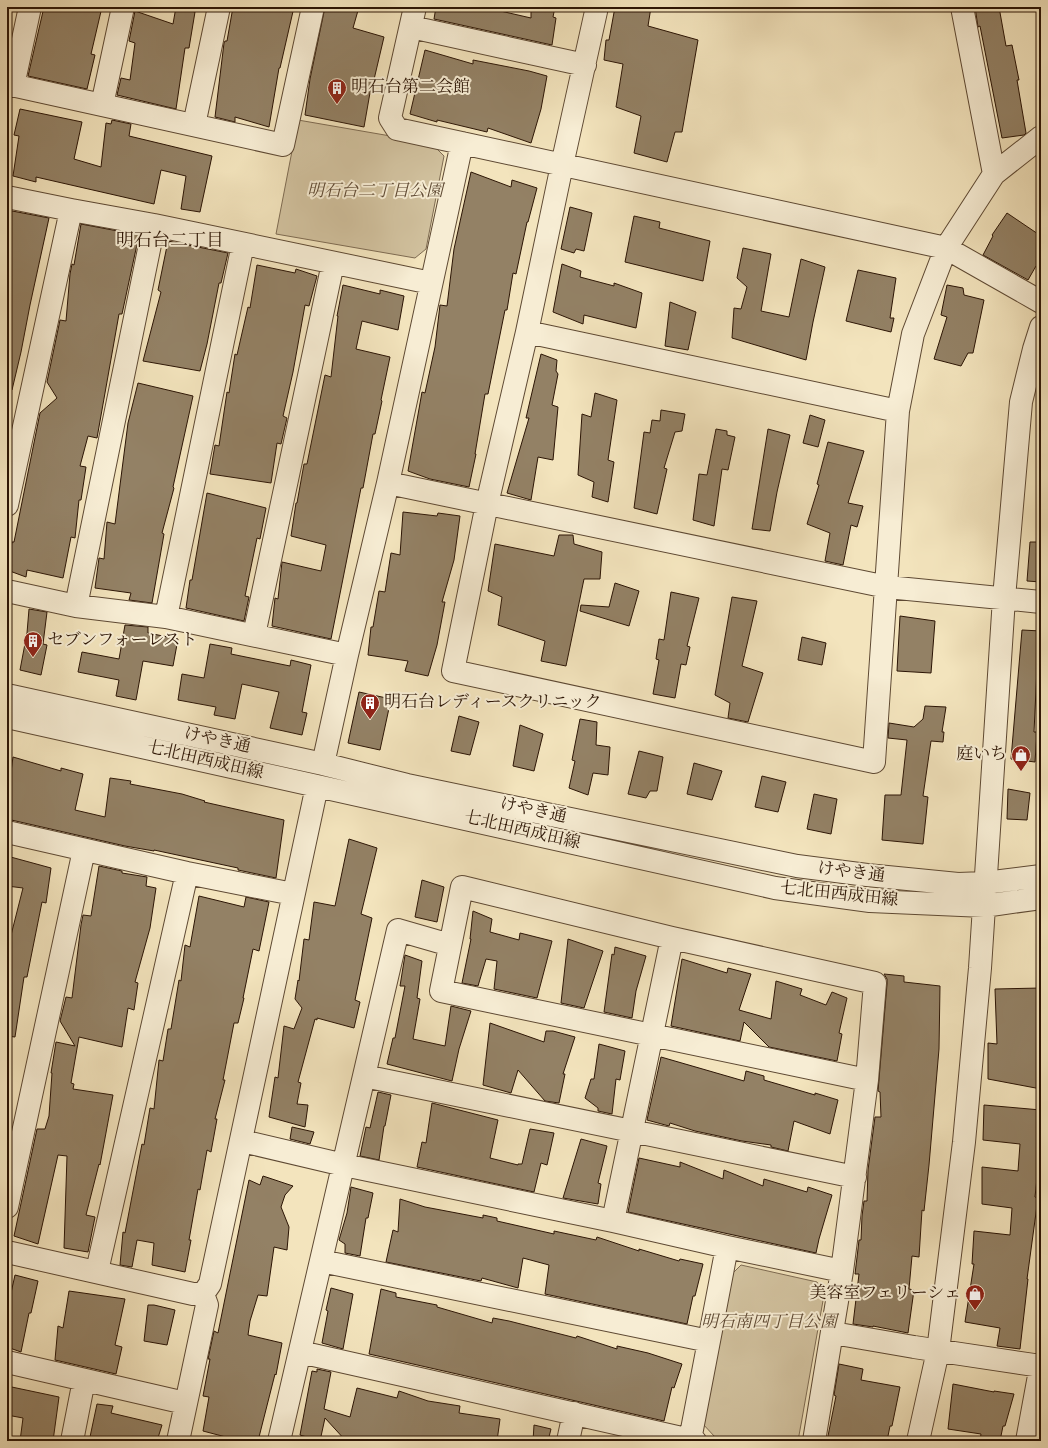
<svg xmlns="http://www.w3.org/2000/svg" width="1048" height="1448" font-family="'Sorts Mill Goudy','Noto Serif JP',serif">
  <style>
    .green { fill: #d1c19e; stroke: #7e6b52 }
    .building { fill: #938165; stroke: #2c1505 }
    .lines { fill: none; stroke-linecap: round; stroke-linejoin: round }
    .minor-casing { stroke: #5e4933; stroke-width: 24 }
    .minor { stroke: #f7edd4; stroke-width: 22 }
    .labels { text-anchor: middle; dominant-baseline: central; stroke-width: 4; stroke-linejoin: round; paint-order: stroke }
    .poi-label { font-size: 17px; fill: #2c1505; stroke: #f7edd4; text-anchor: start }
    .park-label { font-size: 17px; font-style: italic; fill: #5e4933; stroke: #f7edd4 }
    .street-label { font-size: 17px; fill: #2c1505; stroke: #f7edd4 }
    .neighbourhood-label { font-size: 18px; fill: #2c1505; stroke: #f7edd4 }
  </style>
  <rect width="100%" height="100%" fill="#f3e4bd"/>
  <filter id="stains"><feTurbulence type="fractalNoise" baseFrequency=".005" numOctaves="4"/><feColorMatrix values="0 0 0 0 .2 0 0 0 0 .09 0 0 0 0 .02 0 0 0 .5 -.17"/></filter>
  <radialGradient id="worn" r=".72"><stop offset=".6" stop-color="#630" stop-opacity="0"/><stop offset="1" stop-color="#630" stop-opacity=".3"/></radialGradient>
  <!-- green -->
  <path class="green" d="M298,120L431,143L444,156L426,249L415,258L276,234Z
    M741,1265L817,1282L824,1295L798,1441H734L715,1437L702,1423L728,1278Z"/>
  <!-- building -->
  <path class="building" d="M44,7H102L91,54L95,55L87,89L28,76Z
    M176,7L195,12L189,48H185L176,109L117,95L121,78L130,80L135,43L129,41L135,11L173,24Z
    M233,7H294L280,68H279L269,127L235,117V122L215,117L224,43L225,41H227Z
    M325,7H359L353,28L384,37L372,88L371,87L364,127L305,115L310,79Z
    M436,7H483L531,18V7H555L553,17L556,18L552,45L434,19Z
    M615,7H651L648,26L698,40L682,132H675L667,162L634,153L641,116L616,107L623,64L604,60L606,40H609Z
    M975,7H999L1006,46L1012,45L1019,80H1017L1026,133L1024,135L1002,138L980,26L978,27Z
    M425,50L473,64V60L529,71L547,76L541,109L531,143L488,128L487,132L437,120V122L410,114Z
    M20,109L82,122L74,159L101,167L106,123L111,124L112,120L131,124L129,136L212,156L200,212L181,209L186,176L161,170L154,204L36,177V182L13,176L19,136L14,135Z
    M471,172L511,187L512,180L537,188L528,222H527L516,274L513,273L507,310H505L488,394H485L475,454H476L469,487L430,479L408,471L422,392L425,393L435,347L440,305L447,306L454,249Z
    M570,207L592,213L584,251L576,249L574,253L561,249Z
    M7,210L49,218L30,305L21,352L12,390L7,389Z
    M1007,213L1041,236V270L1036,266L1028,280L983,255L993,236L992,235Z
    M634,216L660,222L659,228L710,241L703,281L625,262Z
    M81,224L139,235L122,314H119L97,438L88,436L80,466L86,467L81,500H79L75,538L71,537L63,578L27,570L26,577L7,570L12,542H14L40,413L57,398L47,382L60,320L66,321L70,274L72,264L74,265Z
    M168,241L228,253L221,283H219L207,344L200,371L143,361L161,292L158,290Z
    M743,248L771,254L761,311L789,317L801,259L825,267L813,322L806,360L732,338L734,308L741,309L747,287L737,278Z
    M562,264L581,271L580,277L614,286V283L642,293L636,328L584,315L583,324L553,312Z
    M257,265L295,273L296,269L317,276L309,306L305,305L293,372L283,416L287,418L281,444L277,443L271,483L210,474L215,445L219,446L227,392L229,393L235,354L237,355L248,307L250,308Z
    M858,270L896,278L890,318H894L891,332L846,321Z
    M343,285L380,294V290L404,296L398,330L362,321L356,349L390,357L381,400L382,401L375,434H373L363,488H361L331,639L272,626L275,598L278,599L282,562L321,571L326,545L291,536L296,503H297L304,464H307L325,375L331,377L338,316H337Z
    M947,285L963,288L964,295L984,300L973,353H968L961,366L934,359L947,317L941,315Z
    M670,302L696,312L688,350L665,346Z
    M541,354L557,360L556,371L558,374L552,405L558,407L553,460L538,457L531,500L507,493L529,418H526Z
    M138,383L193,396L173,487L174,488L162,533L164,534L152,603L129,600L131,593L95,588L99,558L104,559L107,522L115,524L128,423Z
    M595,393L617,400L608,460L614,462L608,502L592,497L594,482L578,475L582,414L591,417Z
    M661,410L685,414L682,431L675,432L664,468L667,469L657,514L634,508L644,432L650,433L652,420L660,421Z
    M810,415L825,420L818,447L803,443Z
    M716,429L727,431V435L735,437L728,470L722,469L714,526L693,520L699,474L707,475Z
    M768,429L790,435L777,492L770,531L752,529Z
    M828,442L864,451L848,503L863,506L857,527L851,525L843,565L825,561L830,533L807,524L819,485L817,484Z
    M207,493L266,508L260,539L257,538L245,596L249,597L244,621L186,608L190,580H192Z
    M403,512L437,516L438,513L460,516L454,560L442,602H445L437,645L428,676L405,671L408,661L368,655L371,627H373L379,591L385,592L391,553L400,555Z
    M559,535H573L574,544L602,552L600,579H584L566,666L541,661L545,641L498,625L502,597L488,591L495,544L554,556Z
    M1030,542H1041V582L1027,581Z
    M615,583L639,591L629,626L580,611L581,605L609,607Z
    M671,592L699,598L687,646L690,647L686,665L681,664L675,698L653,694L659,660L656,659L659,639L664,640Z
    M732,597L757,601L742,666L763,673L748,722L728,718L730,703L715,695Z
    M29,609L47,612L43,644L47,645L41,675L20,670L27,633Z
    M900,616L935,621L931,673L897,671Z
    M125,625L148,627V633L178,639L173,666L143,661L136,700L116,696L119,680L78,672L82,652L119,659Z
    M1022,630L1041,631V668H1037L1034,732H1037L1035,762L1011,759Z
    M802,637L826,643L822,665L798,660Z
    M210,644L232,648L231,654L290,666L291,660L311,665L302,712L307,713L302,735L270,728L279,692L242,684L235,719L214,715L216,707L178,700L182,674L204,678Z
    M359,692L391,699L380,750L348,743Z
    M925,706L946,707L942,732H944L943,742L931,741L923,796L928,797L923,844L882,840L885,795H901L907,740L888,738L889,723L914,727L923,719Z
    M459,716L479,722L470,755L451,751Z
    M580,719L597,722L596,745L610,747L608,775L593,773L588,795L569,788L575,761L572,760Z
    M520,725L543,734L534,771L513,766Z
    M639,751L663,757L657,791H650L646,798L628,794Z
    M13,757L61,771V768L83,774L75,810L105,817L110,778L131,781L130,784L182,794L205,801L204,802L284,820L276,878L238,870V868L154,850V851L125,846L7,819V807L11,787H9Z
    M694,763L722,771L712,800L687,794Z
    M762,776L786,782L778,812L755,807Z
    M1008,789L1030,793L1027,820L1007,819Z
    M814,794L837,799L831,834L807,829Z
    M349,839L377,848L361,914L372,918L355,1000L360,1002L354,1028L317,1018V1020L315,1019L298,1082L301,1083L297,1104L308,1105L305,1127L269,1117L275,1077L278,1078L284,1026L294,1029L302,1008L295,999L298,980L299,981L304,939L309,940L314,902L335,906Z
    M7,856L51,868L46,903L42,902L27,977H24L15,1037L7,1036V951L23,888L7,886Z
    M99,866L122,871V873L147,877L146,886L156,888L150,928L135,982L138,983L134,1010L128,1008L122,1047L79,1037L71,1083L74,1084L73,1089L113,1095L100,1165L99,1164L86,1215L95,1217L88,1252L64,1248L67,1156L58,1155L38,1244L14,1236L37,1129H45L49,1116L52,1073H51L56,1042L75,1046L60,1021L66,997L72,998L81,925L83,915L91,916Z
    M422,880L444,887L437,922L415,917Z
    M199,896L244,907L246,897L269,902L259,951L253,949L243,998H244L238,1023H234L223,1080H225L215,1119H217L211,1152L207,1150L200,1190L198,1189L189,1240H191L185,1272L152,1265L154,1243L137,1240L132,1267L120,1265L123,1232L125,1233L142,1144L144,1145L150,1108L154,1109L159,1060L163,1061L168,1029H171L179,980L181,981L185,945L190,947Z
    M473,911L492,919L490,932L519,940L520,933L552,941L537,998L494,989L497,961L486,959L478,986L462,983L471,939H470Z
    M568,939L603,951L584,1008L561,1003Z
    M615,947L646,956L636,991L632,1018L604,1012L612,954L614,955Z
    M405,955L422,961L417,998L420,999L413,1039L445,1046L451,1006L471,1011L459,1049L452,1081L387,1064L393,1038H395L405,986H400Z
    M682,959L727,973L728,968L751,974L739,1010L771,1019L776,981L802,989L800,995L826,1005L832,992L847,998L839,1033L842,1034L837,1061L769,1047L744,1022L740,1041L671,1026Z
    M884,974L904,976V982L940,986L939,1049L929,1165L924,1211L922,1210L919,1257L912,1256L909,1289L914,1290L908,1333L873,1326V1327L853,1324L859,1274H855L858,1249L859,1240H861L862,1216L864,1201H867L868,1170L875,1117H881L880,1092L878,1091L887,984V979Z
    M1041,988V1089L988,1079V1043L997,1044L995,989Z
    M490,1023L544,1042L546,1031H553L575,1037L563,1074H565L559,1103L545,1101L518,1070L511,1093L483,1085Z
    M599,1044L625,1051L620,1080L616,1079L612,1114L598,1111V1108L585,1098L591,1079H594Z
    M661,1057L744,1081L746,1071L764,1076V1080L815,1095V1093L838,1100L830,1134L794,1121L788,1151L771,1147V1145L742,1141L695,1131L670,1123L669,1126L647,1120Z
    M378,1092L391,1095L385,1126H384L379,1160L360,1156L366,1127L370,1128Z
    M432,1103L498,1120L490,1158L518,1165V1164H522L530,1129L554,1133L547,1165L541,1163L534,1192L417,1167L422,1142L426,1143Z
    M984,1105L1041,1110L1040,1150L1035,1197L1038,1198L1027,1279H1028L1020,1349L997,1346L1000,1328L965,1322L974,1264H972L974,1231L1010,1235L1012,1208L982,1204V1167L1018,1171L1020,1144L983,1140Z
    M292,1127L314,1132L310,1144L290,1139Z
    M581,1139L607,1146L598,1183L601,1184L598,1204L563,1198Z
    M639,1158L680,1167V1162L723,1179L724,1170L763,1186L764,1179L807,1192L808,1187L832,1195L819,1239L816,1253L628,1212Z
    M263,1176L293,1186L285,1195L281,1207L289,1227L287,1250L274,1247L267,1296L258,1295L250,1321L248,1335L282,1343L276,1375L275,1374L258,1441H241L203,1431L209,1397L203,1396L210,1359H208L214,1331L218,1333L249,1180L260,1185Z
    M351,1187L373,1193L368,1218H366L360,1256L345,1253V1244L339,1240L347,1213Z
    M400,1199L425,1207L483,1218V1215L497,1218V1221L554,1234V1231L596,1240L597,1237L639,1251V1249L679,1261L680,1259L703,1264L695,1296H693L687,1324L545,1294L549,1265L523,1258L518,1288L482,1278L481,1281L386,1262L393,1230L398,1232Z
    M15,1275L38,1281L31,1313H29L21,1352L7,1347V1311Z
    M331,1288L353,1294L343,1349L322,1343L328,1311L326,1310Z
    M381,1289L396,1293V1297L437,1305V1307L492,1323L493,1318L509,1321L576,1338L577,1336L617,1349V1346L648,1353L682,1364L674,1388L672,1387L664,1421L369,1354Z
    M69,1291L125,1299L115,1345L122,1347L116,1374L55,1360L58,1326L63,1328Z
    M148,1305H154L175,1310L167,1345L144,1341Z
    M839,1364L863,1369L861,1380L900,1387L892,1426H890L887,1441H827L836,1396L834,1395Z
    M317,1369L331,1372L324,1409L350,1417L357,1388L397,1398L399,1391L428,1401L460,1406L459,1413L500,1419L497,1441H346L325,1418L320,1441L300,1435L312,1371L317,1372Z
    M953,1384L994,1392V1391L1014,1394L1005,1426H1003L1000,1441H980L981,1434L948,1429Z
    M7,1386L59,1397L53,1441H20L23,1418L7,1415Z
    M97,1404L113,1406L111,1413L162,1425L157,1441H110L90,1437Z
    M534,1425L551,1429L548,1441H533Z"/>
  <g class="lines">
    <defs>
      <path id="minor" d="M415,7L390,118L397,129L946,248L1041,302
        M597,7L562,165L527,332L487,504L453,671L874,762L898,411L913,334L946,248L994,174L1041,137
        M962,7L994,174
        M411,27L585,65
        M7,84L283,145L313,7
        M13,86L30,7
        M102,105L123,7
        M194,125L219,7
        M7,197L71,210L154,225L431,283
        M527,332L898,411
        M388,483L887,587L1041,602
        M7,505L71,210
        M7,591L76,606L166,617L347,655
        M76,606L154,225
        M166,617L243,244
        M254,635L333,263
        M7,695L323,764L407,785L797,866L867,875L958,884L985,883L1041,876
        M7,717L775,888L870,901L984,906L1041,898
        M323,764L347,655L388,483L462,143
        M7,832L187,873L293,894
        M364,1076L855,1177
        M242,1141L344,1165L613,1221L727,1247L842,1271
        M7,1207L84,850
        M613,1221L672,938
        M7,1252L193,1294H203L210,1284C247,1118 280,952 317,786
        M321,1261L709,1341
        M97,1271L187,873
        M833,1333L914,1347L1041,1366
        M300,1352L695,1441
        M7,1362L185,1403
        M690,1440L727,1247
        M72,1441L84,1380
        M178,1441L207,1305L203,1294
        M279,1441L398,930L450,945
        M568,1441L574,1413
        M814,1441L842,1271L867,1080L875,983L672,938L462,887L441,991L867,1080
        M918,1441L938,1351L964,1142L980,968L1004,598L1021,402L1034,349L1041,327
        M1027,1441L1041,1365"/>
    </defs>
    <!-- minor casing -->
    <use href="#minor" class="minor-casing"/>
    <!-- minor -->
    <use href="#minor" class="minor"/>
  </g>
  <!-- icons -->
  <defs>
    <symbol id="building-pin" viewBox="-11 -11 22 30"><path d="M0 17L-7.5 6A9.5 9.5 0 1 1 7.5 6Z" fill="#8f2418" stroke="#f7edd4"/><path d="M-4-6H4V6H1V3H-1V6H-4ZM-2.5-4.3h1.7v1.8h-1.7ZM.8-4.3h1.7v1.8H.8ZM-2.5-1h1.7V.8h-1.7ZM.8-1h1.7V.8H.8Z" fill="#fff"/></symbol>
    <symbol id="shop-pin" viewBox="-11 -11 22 30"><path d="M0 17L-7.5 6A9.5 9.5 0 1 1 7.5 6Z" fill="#8f2418" stroke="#f7edd4"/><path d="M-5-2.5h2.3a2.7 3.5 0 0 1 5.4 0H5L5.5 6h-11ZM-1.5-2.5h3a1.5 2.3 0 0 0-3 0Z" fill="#fff"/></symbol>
  </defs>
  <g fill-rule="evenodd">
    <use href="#building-pin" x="326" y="77" width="22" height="30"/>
    <use href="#building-pin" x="22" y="630" width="22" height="30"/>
    <use href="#building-pin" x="359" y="692" width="22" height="30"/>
    <use href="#shop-pin" x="1010" y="744" width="22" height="30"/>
    <use href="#shop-pin" x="964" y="1283" width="22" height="30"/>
  </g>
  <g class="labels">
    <!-- poi labels -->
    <g class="poi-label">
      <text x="351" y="88">明石台第二会館</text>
      <text x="47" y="641">セブンフォーレスト</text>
      <text x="384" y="703">明石台レディースクリニック</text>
      <text x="1007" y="755" text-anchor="end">庭いち</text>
      <text x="961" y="1294" text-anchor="end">美容室フェリーシェ</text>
    </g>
    <!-- park labels -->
    <g class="park-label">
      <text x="375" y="192">明石台二丁目公園</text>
      <text x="769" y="1323">明石南四丁目公園</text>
    </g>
    <!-- street labels -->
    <g class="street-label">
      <text transform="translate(217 741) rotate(12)">けやき通</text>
      <text transform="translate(205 761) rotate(13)">七北田西成田線</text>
      <text transform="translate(533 811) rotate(12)">けやき通</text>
      <text transform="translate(522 831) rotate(13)">七北田西成田線</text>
      <text transform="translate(851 873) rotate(7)">けやき通</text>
      <text transform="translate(839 895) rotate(6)">七北田西成田線</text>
    </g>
    <!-- neighbourhood labels -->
    <g class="neighbourhood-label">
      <text x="170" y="242">明石台二丁目</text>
    </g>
  </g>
  <!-- margin -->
  <rect width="1048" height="1448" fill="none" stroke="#f3e4bd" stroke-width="24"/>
  <rect x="8" y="8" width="1032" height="1432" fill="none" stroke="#2c1505" stroke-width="2"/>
  <rect x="12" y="12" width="1024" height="1424" fill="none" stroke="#2c1505"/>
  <rect width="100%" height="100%" filter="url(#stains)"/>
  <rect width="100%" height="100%" fill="url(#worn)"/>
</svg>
